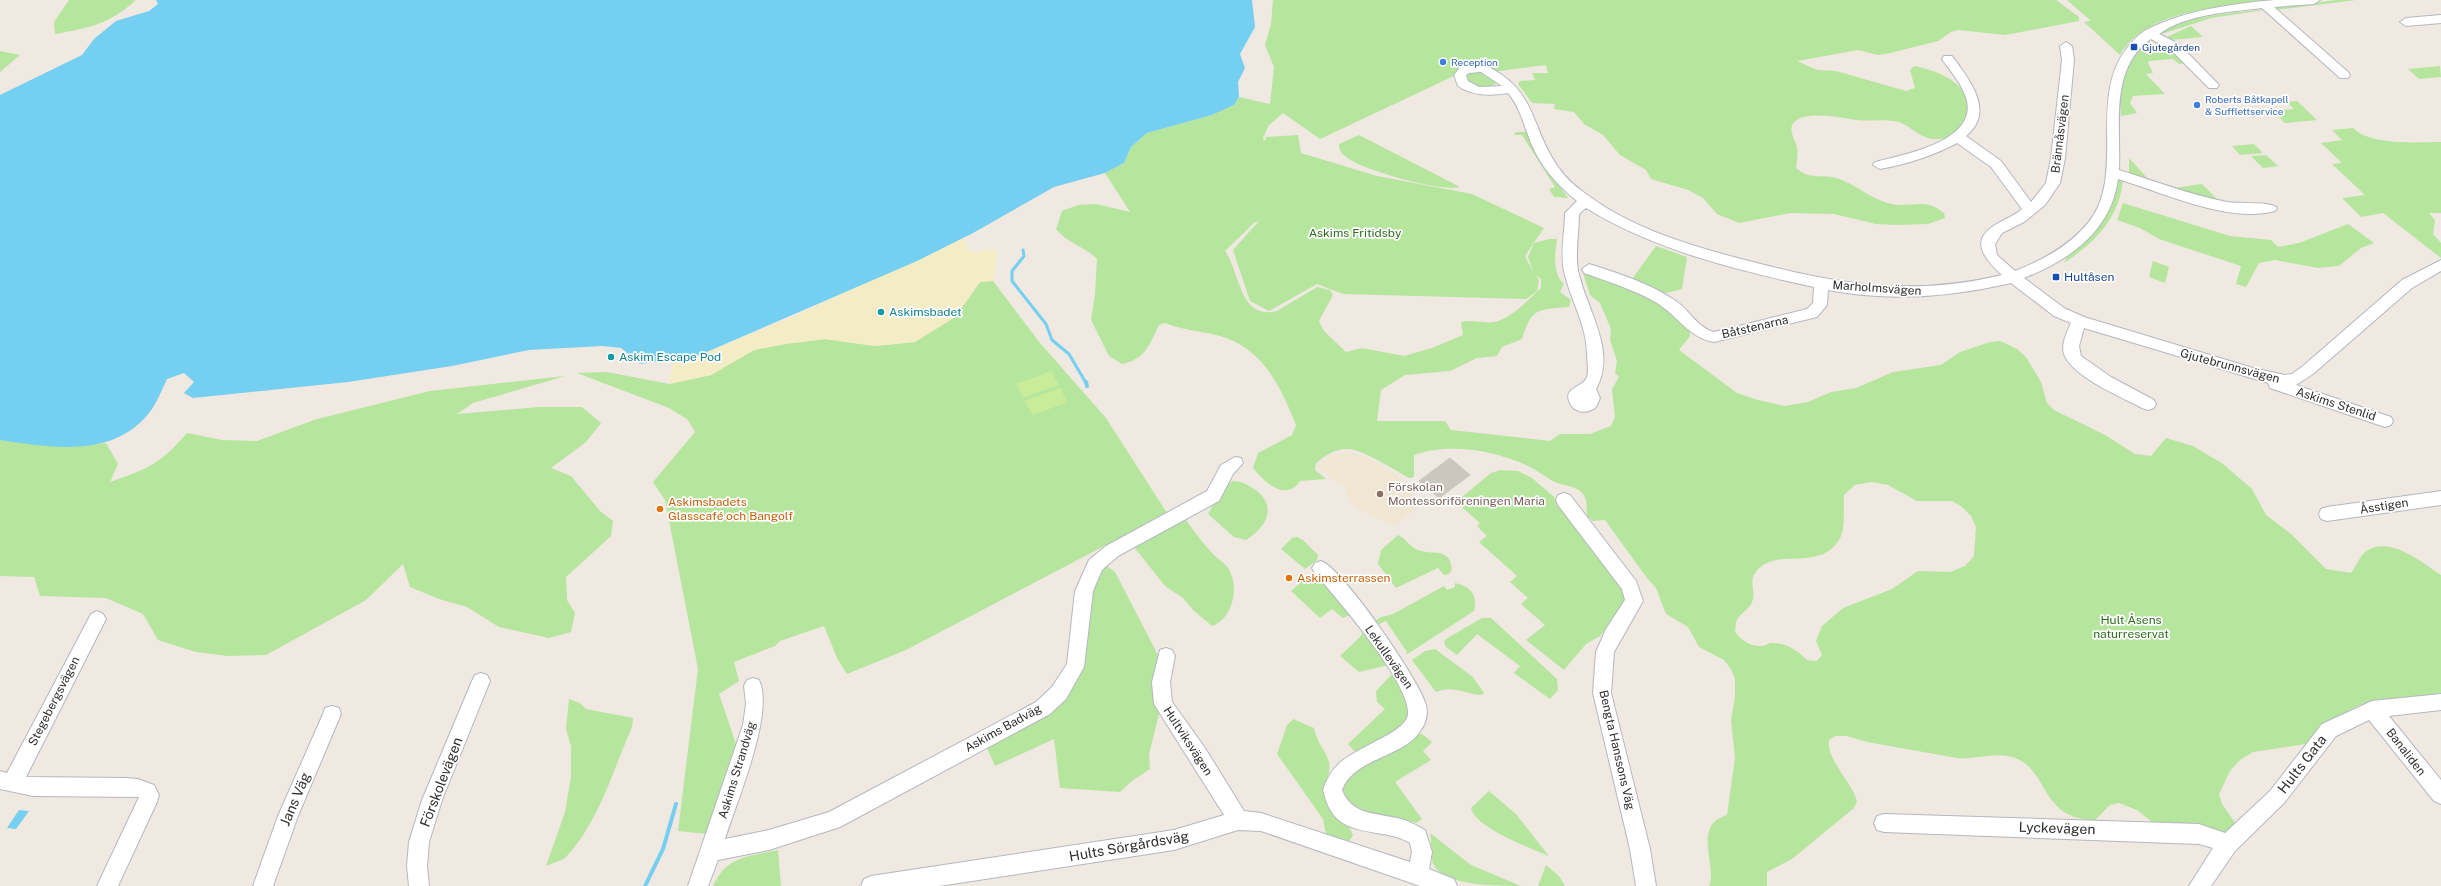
<svg xmlns="http://www.w3.org/2000/svg" width="2441" height="886" font-family="'Public Sans',sans-serif">
  <style>
    .education { fill: #f0e6d1 }
    .green { fill: #b6e59e; fill-rule: evenodd }
    .sand { fill: #f3ecc5 }
    .pitch { fill: #c9ec9a }
    .water { fill: #75cff0 }
    .lines { fill: none; stroke-linecap: round; stroke-linejoin: round }
    .stream-far1 { stroke: #75cff0; stroke-width: 3 }
    .stream { stroke: #75cff0; stroke-width: 4 }
    .building { fill: #cbc7bf; stroke: #cbc5ba }
    .minor-casing { stroke: #b4b7c1; stroke-width: 2 }
    .minor { fill: #fff; fill-rule: evenodd }
    .transit-dot { fill: #1a4fb4; stroke: #fff; stroke-width: 1.5 }
    .shop-dot { fill: #3f7fe0; stroke: #fff; stroke-width: 1.5 }
    .culture-dot { fill: #0f9aa8; stroke: #fff; stroke-width: 1.5 }
    .education-dot { fill: #8d6e63; stroke: #fff; stroke-width: 1.5 }
    .food-dot { fill: #e8710a; stroke: #fff; stroke-width: 1.5 }
    .labels { text-anchor: middle; dominant-baseline: central; stroke-width: 3.5; stroke-linejoin: round; paint-order: stroke }
    .far-transit-label { font-size: 10px; fill: #164399; stroke: #fff; text-anchor: start }
    .far-shop-label { font-size: 10px; fill: #366cbe; stroke: #fff; text-anchor: start }
    .street-label { font-size: 12px; fill: #2e2e2e; stroke: #fff }
    .park-label { font-size: 12px; fill: #2c6e1b; stroke: #fff }
    .transit-label { font-size: 12px; fill: #164399; stroke: #fff; text-anchor: start }
    .culture-label { font-size: 12px; fill: #0d838f; stroke: #fff; text-anchor: start }
    .education-label { font-size: 12px; fill: #785e54; stroke: #fff; text-anchor: start }
    .food-label { font-size: 12px; fill: #c56008; stroke: #fff; text-anchor: start }
    .near-street-label { font-size: 14px; fill: #2e2e2e; stroke: #fff }
  </style>
  <rect width="100%" height="100%" fill="#efe9e1"/>
  <!-- education -->
  <path class="education" d="M1347,452L1366,457L1396,474L1421,504L1395,526L1361,510L1350,502L1344,485L1334,481L1318,466L1332,456Z"/>
  <!-- green -->
  <path class="green" d="M69,0H136C110,24 89,28 55,34L54,22Z
    M1273,0H2056L2079,17V21L2005,35L1958,30L1951,32L1938,41L1886,54L1878,55L1858,50L1797,61L1817,70L1836,71L1906,91L1915,88L1910,70L1914,66C1935,70 1971,82 1967,110C1964,128 1947,144 1928,138C1917,135 1910,126 1899,122C1884,118 1871,122 1857,120C1842,118 1810,111 1797,120C1786,127 1794,137 1797,147C1798,153 1797,161 1796,168C1810,180 1820,174 1836,178C1857,184 1869,199 1892,204C1914,208 1924,197 1944,213L1945,218L1928,224L1896,225L1876,224L1834,214L1791,213L1739,223L1717,214L1703,198L1688,190L1651,179L1646,170L1620,155L1603,135L1584,124L1574,112L1554,109L1555,104L1532,103L1518,84L1520,81L1535,80L1532,73H1548L1546,65L1483,73L1497,82C1491,90 1477,87 1469,82L1467,75L1454,76L1320,139L1283,113L1269,125L1263,138L1264,142L1266,137L1298,135L1301,153L1377,176L1472,194L1544,228L1525,256L1533,272L1528,257L1534,243L1549,239H1557C1555,254 1552,273 1564,284L1560,292L1571,300L1569,307C1537,310 1532,307 1522,339L1502,347L1497,356L1477,358L1450,371L1405,375L1381,390L1377,421H1445L1451,430L1550,441L1560,434H1590L1611,426L1615,417L1612,389L1619,377L1615,373L1617,361L1610,340L1611,329L1600,303L1590,295L1582,270L1651,297L1690,327V336L1679,350L1737,393L1758,400L1785,406L1808,402L1831,392L1856,388L1893,372L1941,365L1960,352L1990,342L2000,341L2017,349L2026,357L2041,382L2047,403L2054,410L2105,435L2135,454L2151,456L2166,438L2193,446L2223,464L2252,489L2266,515L2291,534L2326,569L2351,573C2355,567 2360,557 2365,552C2388,534 2422,562 2441,575V693L2362,704L2326,722L2306,744L2253,752L2240,760L2230,771L2219,794L2222,804L2236,824L2224,837L2153,823L2137,810L2119,803L2110,805L2095,820C2040,820 2049,770 2015,758C1997,751 1975,760 1957,758L1867,742L1847,736H1835L1829,740C1826,760 1851,780 1857,801L1854,808L1792,859L1767,872V886H1709C1718,866 1691,826 1727,815L1735,758L1731,720L1735,697V679L1731,669L1724,660L1699,647L1688,627L1666,614L1656,588L1647,578L1605,520L1593,521L1587,516C1586,507 1588,499 1582,493C1574,484 1560,486 1551,480C1544,476 1538,471 1530,467C1497,451 1451,442 1414,455V477L1409,478C1396,471 1361,448 1347,449C1334,449 1325,456 1316,463L1315,470L1326,479L1300,481C1286,502 1265,483 1253,468L1258,453L1292,435L1296,425C1280,385 1262,346 1216,335C1199,331 1182,330 1165,323L1159,325C1149,345 1146,359 1122,364L1109,356L1091,320L1095,294L1097,259C1084,246 1067,243 1056,229L1062,211L1078,205L1096,204L1130,212L1105,173L1124,163L1131,147L1147,133L1212,115L1234,105L1239,97L1270,104L1274,67L1265,45L1271,24ZM1259,221L1233,250L1250,301L1269,311L1317,284L1343,294L1526,299L1537,291L1539,280L1536,275L1541,279V288C1529,299 1512,318 1495,322C1484,324 1473,319 1461,322L1463,335L1432,348L1404,356L1362,348L1346,352L1324,331L1319,321L1333,295L1330,290L1317,287L1277,311C1239,321 1240,271 1225,251L1254,223ZM1872,482L1888,485L1917,501H1952L1961,506L1971,516L1976,527L1974,556L1965,566L1950,572L1918,571L1892,589L1843,608L1822,626L1816,641L1822,655L1817,661L1807,660C1798,651 1785,642 1771,643C1768,643 1765,646 1762,646C1751,647 1742,641 1735,632C1736,629 1735,623 1737,620C1741,612 1751,609 1753,599C1755,592 1750,582 1754,575C1771,544 1818,574 1839,540C1846,530 1843,508 1844,495L1855,485Z
    M2067,0H2274C2226,7 2147,8 2120,55L2084,22L2091,21Z
    M2337,0H2356L2276,10L2278,7Z
    M2258,10H2265L2211,18L2162,34C2171,18 2240,12 2258,10Z
    M2191,26L2203,37L2170,40L2167,37Z
    M2147,41L2157,45L2161,41L2167,44L2186,63L2179,64L2173,59L2149,61L2148,63L2153,73L2146,74L2165,94L2133,96L2130,103L2137,113L2121,116V84L2129,60Z
    M0,51L20,55L0,72Z
    M2440,66L2441,77L2419,79L2408,69Z
    M2297,101L2317,120L2285,123L2273,111L2294,109L2287,102Z
    M2353,128C2371,146 2416,142 2441,142V213H2429L2435,220L2433,234L2441,243V258L2383,213L2361,217L2342,198L2365,195L2332,164L2342,163L2321,143L2342,140L2332,130Z
    M1526,132L1545,166L1568,198L1554,197L1549,189L1555,187L1522,135H1514L1516,132Z
    M1359,135L1460,187C1440,192 1362,170 1346,157C1341,153 1339,150 1339,144Z
    M2254,144L2263,153L2240,155L2232,146Z
    M2266,155L2278,166L2263,168L2251,156Z
    M2129,158L2149,180L2129,174Z
    M2118,179H2123C2120,217 2095,243 2064,263L2068,254L2086,240L2104,219L2110,207Z
    M2202,184L2222,204L2174,188Z
    M2123,203L2230,236L2271,240L2278,247L2299,243L2348,224L2374,243L2361,248L2339,266L2318,268L2275,260L2259,263L2246,287L2236,284L2241,266L2159,239L2140,228L2117,220Z
    M1656,246L1687,257L1682,289L1658,295L1630,282Z
    M2153,261L2169,267L2165,283L2149,277Z
    M993,281L1040,343L1106,418L1167,513L906,650L847,674L837,658L824,626L780,641L775,646L734,662L739,681L719,694L737,747L707,834L678,831L698,669L665,500L653,482L695,432L687,419L669,408L577,373L607,372L669,384L711,375L754,350L785,344L825,339L875,346L915,342L955,317L980,282Z
    M565,376L473,403L457,414L539,407H582L601,423L586,442L551,468L571,476L600,511L613,521L611,536L566,577L567,600L575,613L571,632L549,638L499,627L467,607L439,599L410,587L403,564L366,600L266,655L228,656L196,652L158,640L143,614L106,598L40,596L34,577L0,576V440L65,447L106,443L118,464L110,482C149,468 159,465 187,433L222,440L257,441L317,419L430,391Z
    M1500,470L1518,471L1532,478L1554,497L1629,598L1600,636L1586,644L1564,670L1526,640L1545,625L1521,604L1528,598L1510,582L1517,576L1479,542L1487,536L1477,526L1480,523L1456,502L1491,473Z
    M1232,481C1242,481 1249,485 1257,491C1278,508 1265,528 1246,540L1234,537L1208,514L1219,495Z
    M1185,519C1194,531 1202,542 1212,553C1216,558 1224,562 1228,568C1240,586 1233,619 1212,626L1193,610L1183,598L1165,586L1134,547Z
    M1398,535C1406,538 1409,547 1418,550C1432,556 1450,546 1452,570L1449,574L1444,575L1438,568L1396,588L1378,564L1381,550Z
    M1297,537L1303,540L1318,555L1317,560L1305,569L1281,549L1292,538Z
    M1105,565L1115,572L1159,657L1156,702L1159,714L1149,754L1150,769L1132,781L1120,792L1060,788L1054,739L995,766L986,746L1064,697L1091,590Z
    M1317,574L1352,614L1343,618L1332,609L1320,618L1291,591L1309,575Z
    M1455,583C1471,586 1478,596 1474,611L1406,655L1407,652L1386,621L1377,625L1375,621L1381,617L1393,614L1444,586L1447,590L1455,587Z
    M1482,618H1491L1557,679L1558,690L1550,699L1514,673L1520,666L1477,634L1457,655L1446,647L1444,642L1446,639Z
    M1364,630L1389,665L1359,672L1340,656L1360,637Z
    M1435,649L1473,677L1484,693L1481,695C1464,694 1453,685 1436,692L1412,660L1425,651Z
    M1391,675L1396,676L1412,710L1403,729L1355,752L1348,744L1385,709L1377,702L1376,691Z
    M569,699L580,703L586,709L633,718L632,727C613,770 599,822 566,857C562,861 552,863 546,866L565,812L571,777V746L566,729Z
    M1293,719L1314,728C1317,744 1325,749 1329,762C1332,771 1321,793 1328,805C1335,817 1348,821 1353,835L1350,840L1341,844L1327,839L1323,819L1277,754L1287,725Z
    M1418,734H1422L1432,742L1423,751L1431,760L1395,782L1422,819L1416,823C1395,816 1324,813 1347,774Z
    M1489,791L1516,814L1549,856C1531,848 1475,828 1471,808Z
    M1430,833L1471,865L1521,886C1495,886 1444,886 1433,864C1430,855 1432,843 1430,833Z
    M778,850L781,886H713C727,855 748,857 778,850Z
    M1546,865L1559,876L1565,886H1538Z"/>
  <!-- sand -->
  <path class="sand" d="M964,238L969,251C982,255 982,246 998,251L993,281L980,282L955,317L915,342L875,346L825,339L785,344L754,350L711,375L669,384L674,359L702,354L790,318Z"/>
  <!-- pitch -->
  <path class="pitch" d="M1051,371L1059,385L1023,398L1016,384Z
    M1060,388L1068,402L1033,415L1024,401Z"/>
  <!-- water -->
  <path class="water" d="M156,0H1252L1255,27L1240,54L1245,68L1238,82L1239,97L1234,105L1212,115L1147,133L1131,147L1124,163L1105,173L1054,187L973,233L917,261L702,354L640,364L621,348L602,346L529,350L452,366L348,382L193,398L184,393L194,382L184,373L167,379C162,389 158,400 152,409C117,459 52,448 0,440V95L82,55L94,39L116,21L149,11L158,4Z
    M19,810L29,811L16,829L7,828Z"/>
  <g class="lines">
    <!-- stream-far1 -->
    <path class="stream-far1" d="M1023,250L1024,256L1012,271V281L1046,324L1052,340L1069,354L1086,383"/>
    <!-- stream -->
    <path class="stream" d="M1086,382L1087,386
      M645,886L663,849L676,804"/>
  </g>
  <!-- building -->
  <path class="building" d="M1450,458L1470,475L1439,498L1419,481Z"/>
  <g class="lines">
    <defs>
      <path id="minor" d="M2275,0H2320L2314,4L2274,7L2348,72L2350,75L2348,78H2340L2262,8C2229,12 2187,14 2159,34L2179,44L2219,85L2217,88H2209L2171,50L2151,39C2109,68 2121,126 2119,170C2155,181 2190,195 2227,202C2237,204 2273,201 2277,208L2275,211C2228,224 2162,192 2118,179C2111,231 2070,260 2024,278L2064,308L2084,317L2253,368L2285,375L2292,374L2303,366L2402,280L2441,260V271L2412,288L2313,374L2296,385L2391,417L2393,421L2391,425L2385,427L2270,388L2268,383L2084,328L2079,346L2081,356L2111,377L2154,400L2156,404L2154,408L2148,410L2142,408C2122,397 2072,377 2064,354C2061,344 2067,332 2071,323L2054,316L2011,283C1951,297 1889,302 1828,290L1827,305L1817,317L1714,342C1689,338 1678,316 1657,303C1635,290 1609,282 1584,273L1582,269L1589,264C1618,273 1651,284 1676,301C1689,310 1698,328 1714,332L1807,309L1813,303L1814,287C1736,270 1654,250 1586,208L1579,214C1579,232 1575,253 1578,270C1585,307 1618,351 1596,389L1600,398L1596,407C1587,415 1573,413 1569,401C1564,387 1584,387 1587,377C1589,371 1587,360 1587,353C1586,323 1570,299 1564,271C1560,254 1565,231 1565,213L1577,201C1557,185 1541,167 1531,143C1524,126 1520,107 1508,93C1491,96 1472,96 1458,86L1454,75L1461,66C1477,62 1488,65 1502,75C1533,97 1533,124 1551,156C1559,170 1569,182 1582,191C1628,227 1685,244 1741,259C1834,283 1906,298 2002,275C1988,262 1969,243 1992,227C2002,220 2013,217 2022,209L1991,167L1957,143C1933,156 1907,164 1880,169L1873,165L1875,162C1902,155 1976,142 1967,101C1963,85 1951,72 1942,59L1944,56H1952C1969,79 1996,112 1966,136L2001,161L2031,202L2046,183L2051,158L2062,60L2060,46L2066,42L2072,46L2074,60L2065,158L2060,183L2045,205L2024,222L2002,233L1995,244L1997,255L2015,271C2043,260 2069,246 2088,223C2127,175 2087,99 2127,48C2132,42 2139,34 2146,30C2185,10 2231,4 2275,0ZM1481,72L1502,86L1479,87L1468,81L1466,75L1469,73Z
        M2441,15V23L2406,26L2400,22L2406,18Z
        M1235,457L1241,458L1243,463L1233,474L1219,501L1118,556L1102,570L1093,591L1084,667L1066,699L1050,714L840,827L769,850L718,860L708,886H688L743,725L746,704L744,686L747,680L753,678L759,680C775,713 736,803 725,839L769,830L829,812L1036,702L1052,687L1067,664L1075,591L1089,560L1106,546L1207,491L1221,465Z
        M2441,491V505L2327,521L2321,519L2319,514L2321,509L2327,507Z
        M1564,493L1570,495L1636,581L1643,601L1614,652L1611,693L1650,849L1656,886H1636L1630,849L1593,693L1596,652L1606,629L1625,600L1622,589L1558,505L1556,500L1558,495Z
        M1321,561C1342,568 1417,677 1425,702C1429,713 1426,724 1419,733C1400,758 1353,759 1342,790C1352,815 1375,813 1397,818C1407,820 1416,825 1425,830L1432,852L1429,869L1454,879L1457,886H1420L1261,831L1238,830L1174,850L939,886H861L864,879L871,876L1174,830L1224,815L1154,704L1152,682L1160,650L1166,648L1172,650L1175,656L1170,682L1172,702L1205,748L1244,811L1261,813L1410,862L1412,852L1410,843C1387,828 1347,838 1331,811C1327,805 1325,797 1323,790C1333,760 1350,756 1376,741C1386,736 1407,726 1408,714C1411,684 1336,598 1315,573L1312,568L1315,563Z
        M97,611L103,614L106,619L26,777L126,778L138,779L154,785L159,795L157,802L118,886H97L139,797L33,796L0,789V771L7,773L91,614Z
        M481,673L487,675L490,681L442,800L429,842L427,866L429,886H409L407,866L409,842L422,800L472,681L475,675Z
        M2441,694V710L2389,716L2441,780V804L2434,801L2369,720L2336,736L2284,803L2235,851L2211,886H2189L2213,848L2199,844L1884,832L1877,830L1874,823L1877,816L1884,814L2199,824L2225,833L2270,791L2322,724L2372,701Z
        M332,706L339,708L341,714L298,816L273,886H253L278,816L323,714L325,708Z"/>
    </defs>
    <!-- minor casing -->
    <use href="#minor" class="minor-casing"/>
    <!-- minor -->
    <use href="#minor" class="minor"/>
  </g>
  <!-- markers -->
  <g class="transit-dot">
    <rect x="2130" y="43" width="8" height="8" rx="2"/>
    <rect x="2052" y="273" width="8" height="8" rx="2"/>
  </g>
  <g class="shop-dot">
    <circle cx="1443" cy="62" r="4"/>
    <circle cx="2197" cy="105" r="4"/>
  </g>
  <g class="culture-dot">
    <circle cx="881" cy="312" r="4"/>
    <circle cx="611" cy="357" r="4"/>
  </g>
  <circle class="education-dot" cx="1380" cy="494" r="4"/>
  <g class="food-dot">
    <circle cx="660" cy="509" r="4"/>
    <circle cx="1289" cy="578" r="4"/>
  </g>
  <g class="labels">
    <!-- far-transit labels -->
    <g class="far-transit-label">
      <text x="2142" y="47">Gjutegården</text>
    </g>
    <!-- far-shop labels -->
    <g class="far-shop-label">
      <text x="1451" y="62">Reception</text>
      <text x="2205" y="99">Roberts Båtkapell<tspan x="2205" dy="12">&amp; Sufflettservice</tspan></text>
    </g>
    <!-- street labels -->
    <g class="street-label">
      <text transform="translate(2060 134) rotate(-83)">Brännåsvägen</text>
      <text transform="translate(1877 288) rotate(4)">Marholmsvägen</text>
      <text transform="translate(1755 327) rotate(-13)">Båtstenarna</text>
      <text transform="translate(2230 366) rotate(15)">Gjutebrunnsvägen</text>
      <text transform="translate(2336 404) rotate(18)">Askims Stenlid</text>
      <text transform="translate(2384 506) rotate(-9)">Åsstigen</text>
      <text transform="translate(1389 657) rotate(55)">Lekullevägen</text>
      <text transform="translate(54 701) rotate(-63)">Stegebergsvägen</text>
      <text transform="translate(1003 728) rotate(-29)">Askims Badväg</text>
      <text transform="translate(1188 741) rotate(57)">Hultviksvägen</text>
      <text transform="translate(1617 750) rotate(77)">Bengta Hanssons Väg</text>
      <text transform="translate(2406 752) rotate(52)">Banaliden</text>
      <text transform="translate(737 770) rotate(-73)">Askims Strandväg</text>
    </g>
    <!-- park labels -->
    <g class="park-label">
      <text x="1355" y="233">Askims Fritidsby</text>
      <text x="2131" y="620">Hult Åsens<tspan x="2131" dy="14">naturreservat</tspan></text>
    </g>
    <!-- transit labels -->
    <g class="transit-label">
      <text x="2064" y="277">Hultåsen</text>
    </g>
    <!-- culture labels -->
    <g class="culture-label">
      <text x="889" y="312">Askimsbadet</text>
      <text x="619" y="357">Askim Escape Pod</text>
    </g>
    <!-- education labels -->
    <g class="education-label">
      <text x="1388" y="487">Förskolan<tspan x="1388" dy="14">Montessoriföreningen Maria</tspan></text>
    </g>
    <!-- food labels -->
    <g class="food-label">
      <text x="668" y="502">Askimsbadets<tspan x="668" dy="14">Glasscafé och Bangolf</tspan></text>
      <text x="1297" y="578">Askimsterrassen</text>
    </g>
    <!-- near-street labels -->
    <g class="near-street-label">
      <text transform="translate(2302 764) rotate(-52)">Hults Gata</text>
      <text transform="translate(441 782) rotate(-69)">Förskolevägen</text>
      <text transform="translate(295 799) rotate(-67)">Jans Väg</text>
      <text transform="translate(2057 828) rotate(2)">Lyckevägen</text>
      <text transform="translate(1129 846) rotate(-10)">Hults Sörgårdsväg</text>
    </g>
  </g>
</svg>
